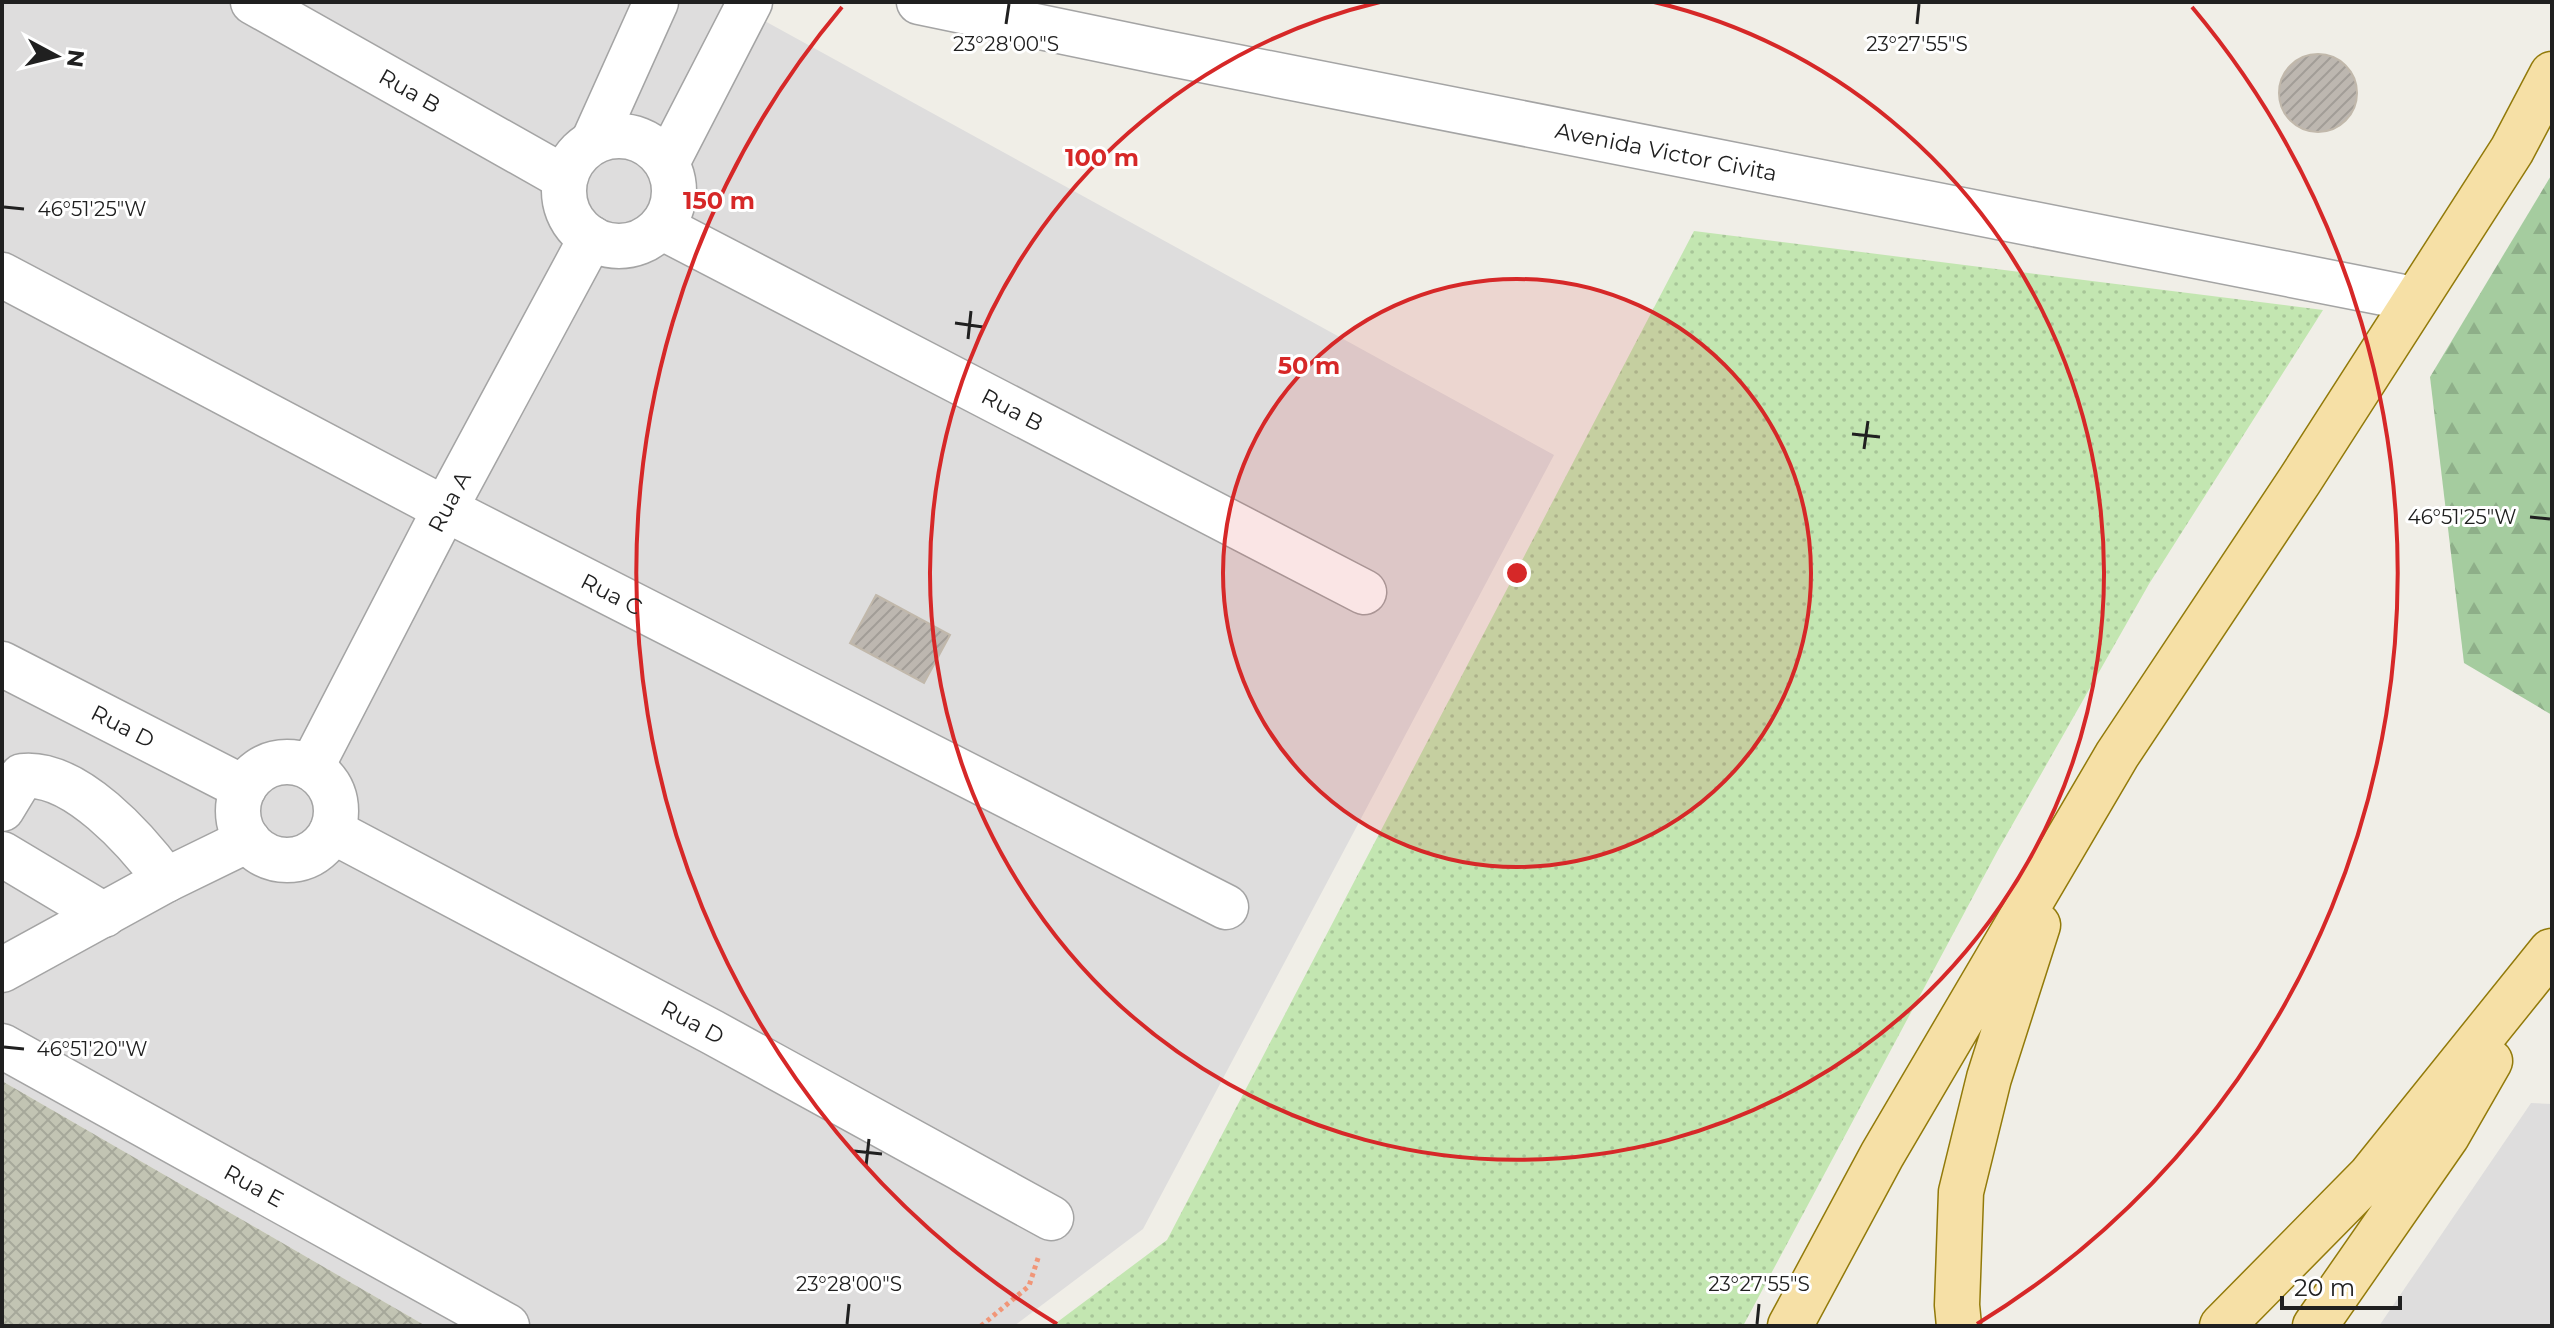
<svg xmlns="http://www.w3.org/2000/svg" width="2554" height="1328" font-family="Montserrat,sans-serif">
  <style>
    .residential { fill: #dedddd }
    .construction { fill: url(#construction-cross-hatch) }
    .grass { fill: url(#grass-dots) }
    .forest { fill: url(#forest-firs) }
    .building { fill: url(#building-hatch); stroke: #c1b8ab; stroke-width: 2 }
    .lines { fill: none; stroke-linecap: round; stroke-linejoin: round }
    .minor-casing { stroke: #a4a4a4; stroke-width: 47 }
    .major-casing { stroke: #927a0a; stroke-width: 47 }
    .path { stroke: #f19678; stroke-width: 5; stroke-dasharray: 4 4; stroke-linecap: butt }
    .minor { stroke: #fff; stroke-width: 44 }
    .major { stroke: #f6e0a6; stroke-width: 44 }
    .ticks { fill: none; stroke: #202020; stroke-width: 3 }
    .ring { fill: none; stroke: #d62828; stroke-width: 4 }
    .labels { text-anchor: middle; dominant-baseline: central; stroke-width: 6; stroke-linejoin: round; paint-order: stroke }
    .street-label { font-size: 22px; fill: #202020; stroke: #fff }
    .ticks-label { font-size: 20px; text-anchor: middle; fill: #202020; stroke: #fff; stroke-width: 6; stroke-linejoin: round; paint-order: stroke }
    .centre { fill: #d62828; stroke: #fff; stroke-width: 4 }
    .ring-label { font-size: 24px; text-anchor: middle; font-weight: bold; fill: #d62828; stroke: #fff; stroke-width: 6; stroke-linejoin: round; paint-order: stroke }
  </style>
  <defs>
    <pattern id="construction-cross-hatch" width="8" height="8" patternUnits="userSpaceOnUse" patternTransform="scale(2)"><rect width="8" height="8" fill="#c2c4b3"/><path d="M0 0l8 8M0 8l8-8" fill="none" stroke="#a6a89a"/></pattern>
    <pattern id="grass-dots" width="8" height="8" patternUnits="userSpaceOnUse" patternTransform="scale(2)"><rect width="8" height="8" fill="#c3e6b1"/><path d="M2 2h.1M6 6h.1" fill="none" stroke="#a7c598" stroke-width="1.8" stroke-linecap="round"/></pattern>
    <pattern id="forest-firs" width="22" height="20" patternUnits="userSpaceOnUse" patternTransform="scale(2)"><rect width="22" height="20" fill="#a5cc9f"/><path d="M5 1l3.5 6h-7zM16 11l3.5 6h-7z" fill="#8eaf89"/></pattern>
    <pattern id="building-hatch" width="6" height="6" patternUnits="userSpaceOnUse" patternTransform="scale(2)"><rect width="6" height="6" fill="#bdb7b0"/><path d="M-1 1l2-2M0 6l6-6M5 7l2-2" fill="none" stroke="#a29d97"/></pattern>
  </defs>
  <rect width="100%" height="100%" fill="#f0eee7"/>
  <!-- residential -->
  <path class="residential" d="M2,2H730L1554,455L1143,1229L1014,1326H426L2,1081Z
    M2531,1103L2552,1104V1326H2379Z"/>
  <!-- construction -->
  <path class="construction" d="M2,1081L426,1326H2Z"/>
  <!-- grass -->
  <path class="grass" d="M1694,231L2323,310L2149,584L1998,850L1743,1326H1052L1167,1240Z"/>
  <!-- forest -->
  <path class="forest" d="M2552,174V715L2464,663L2430,377Z"/>
  <!-- building -->
  <path class="building" d="M2279 93a39 39 0 1 1 78 0a39 39 0 1 1-78 0Z
    M876,595L950,635L924,683L850,643Z"/>
  <g class="lines">
    <defs>
      <g id="minor">
        <path id="s1" d="M253,2L565,178"/>
        <path id="s2" d="M919,2L1161,52L2414,299"/>
        <circle cx="619" cy="191" r="55"/>
        <path d="M593,142L656,2"/>
        <path d="M667,163L750,2"/>
        <path id="s3" d="M661,227L1364,592"/>
        <path id="s4" d="M2,275L445,509L1226,907"/>
        <path id="s5" d="M2,664L244,788"/>
        <circle cx="287" cy="811" r="49"/>
        <path id="s6" d="M311,768L445,509L591,238"/>
        <path d="M2,809L22,776C75,770 137,841 166,880"/>
        <path id="s7" d="M332,831L712,1032L1051,1218"/>
        <path d="M2,854L104,915"/>
        <path d="M2,970L166,880L248,840"/>
        <path id="s8" d="M2,1046L507,1326"/>
      </g>
      <path id="major" d="M1790,1326L1882,1155L2117,755L2300,480L2512,150L2552,74
        M1959,1326L1957,1305L1961,1192L1989,1078L2038,925
        M2222,1326L2370,1176L2551,951
        M2315,1326L2447,1136L2490,1061"/>
    </defs>
    <!-- minor casing -->
    <use href="#minor" class="minor-casing"/>
    <!-- major casing -->
    <use href="#major" class="major-casing"/>
    <!-- path -->
    <path class="path" d="M981,1326L1029,1286L1039,1255"/>
    <!-- minor -->
    <use href="#minor" class="minor"/>
    <!-- major -->
    <use href="#major" class="major"/>
  </g>
  <!-- ticks -->
  <path class="ticks" d="M1006,24L1009,4M1917,24L1919,4M4,207L24,209M955,323L983,327M968,339L971,311M1852,434L1880,437M1864,449L1868,421M2530,517L2550,519M4,1047L24,1049M854,1151L882,1154M866,1166L869,1139M847,1324L849,1304M1757,1324L1759,1304"/>
  <!-- distance rings -->
  <circle cx="1517" cy="573" r="294" fill="#d62828" fill-opacity=".12"/>
  <g class="ring">
    <circle cx="1517" cy="573" r="294"/>
    <path d="M1654 2A587 587 0 1 1 1380 2"/>
    <path d="M1057 1324A881 881 0 0 1 842 7M2192 7A881 881 0 0 1 1977 1324"/>
  </g>
  <g class="labels">
    <!-- street labels -->
    <g class="street-label">
      <text stroke="none"><textPath href="#s1" startOffset="180">Rua B</textPath></text>
      <text stroke="none"><textPath href="#s2" startOffset="762">Avenida Victor Civita</textPath></text>
      <text stroke="none"><textPath href="#s3" startOffset="396">Rua B</textPath></text>
      <text stroke="none"><textPath href="#s6" startOffset="300">Rua A</textPath></text>
      <text stroke="none"><textPath href="#s4" startOffset="688">Rua C</textPath></text>
      <text stroke="none"><textPath href="#s5" startOffset="136">Rua D</textPath></text>
      <text stroke="none"><textPath href="#s7" startOffset="408">Rua D</textPath></text>
      <text stroke="none"><textPath href="#s8" startOffset="288">Rua E</textPath></text>
    </g>
  </g>
  <g class="ticks-label">
    <text x="1006" y="51">23°28'00"S</text>
    <text x="1917" y="51">23°27'55"S</text>
    <text x="92" y="216">46°51'25"W</text>
    <text x="2462" y="524">46°51'25"W</text>
    <text x="92" y="1056">46°51'20"W</text>
    <text x="849" y="1291">23°28'00"S</text>
    <text x="1759" y="1291">23°27'55"S</text>
  </g>
  <circle cx="1517" cy="573" r="12" class="centre"/>
  <g class="ring-label">
    <text x="1102" y="166">100 m</text>
    <text x="719" y="209">150 m</text>
    <text x="1309" y="374">50 m</text>
  </g>
  <!-- border -->
  <rect width="2554" height="1328" fill="none" stroke="#202020" stroke-width="8"/>
  <!-- north arrow -->
  <g transform="translate(56 56) rotate(97)" stroke="#ffffff" stroke-width="6" paint-order="stroke">
  <path d="M0-6L14 30L0 20L-14 30Z" fill="#202020"/>
  <text y="-12" font-size="22" font-weight="bold" text-anchor="middle" fill="#202020">N</text>
  </g>
  <!-- scale -->
  <path d="M2282 1296v12h118v-12" fill="none" stroke="#202020" stroke-width="4"/>
  <text x="2294" y="1296" font-size="24" fill="#202020" stroke="#ffffff" stroke-width="6" paint-order="stroke">20 m</text>
</svg>
